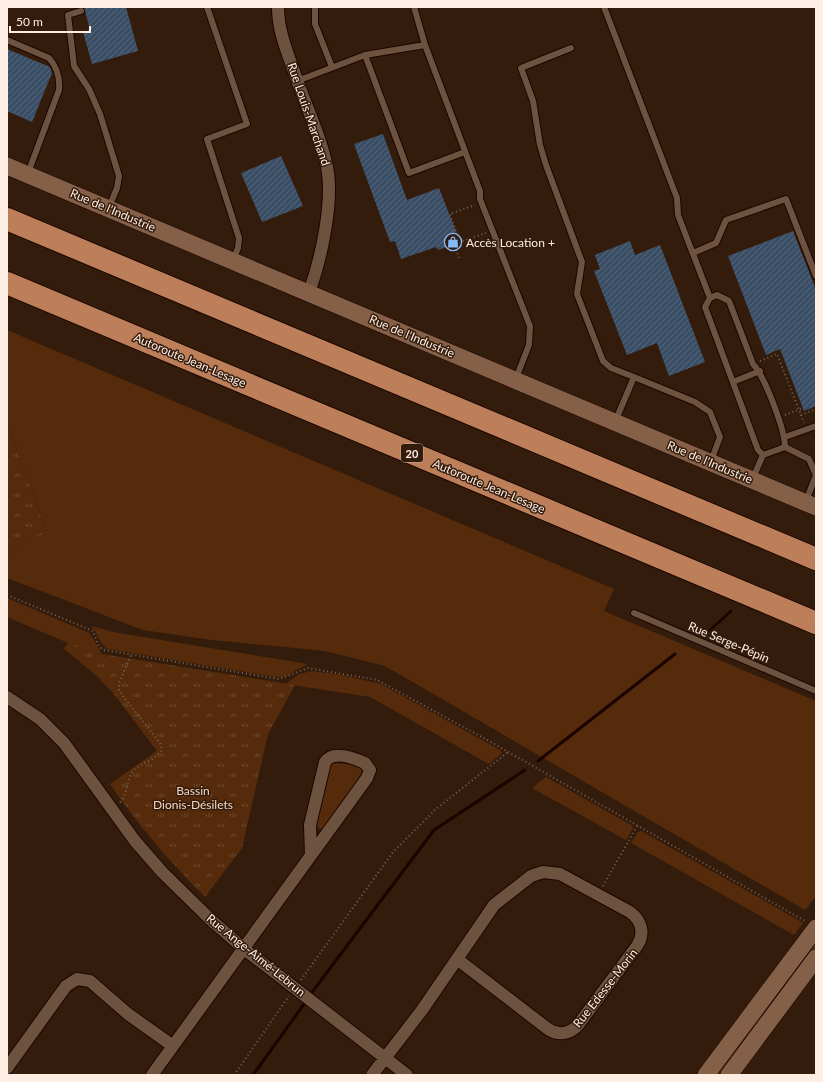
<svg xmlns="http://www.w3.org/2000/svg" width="823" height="1082" font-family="Lato,sans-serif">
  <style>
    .green { fill: #552b0b }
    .park { fill: url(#park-tufts) }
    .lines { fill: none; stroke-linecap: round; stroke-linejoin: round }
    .stream { stroke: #1a0400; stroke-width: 3 }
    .building { fill: url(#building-hatch) }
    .lane-casing { stroke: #1b0600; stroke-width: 8 }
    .street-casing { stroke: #1b0600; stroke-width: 14 }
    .secondary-casing { stroke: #1b0600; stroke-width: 18 }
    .highway-casing { stroke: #1b0600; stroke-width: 24 }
    .path { stroke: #796355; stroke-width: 2; stroke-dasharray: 1 3; stroke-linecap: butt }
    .lane { stroke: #6e5240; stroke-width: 6 }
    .street { stroke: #6e5240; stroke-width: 12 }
    .secondary { stroke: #856048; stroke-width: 17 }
    .highway { stroke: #bc7f59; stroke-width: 22 }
    .labels { text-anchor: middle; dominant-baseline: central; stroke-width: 3; stroke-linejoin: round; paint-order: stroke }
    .shield { fill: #341c0c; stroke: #c1aea2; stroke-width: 1 }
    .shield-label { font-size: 11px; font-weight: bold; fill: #feede3 }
    .street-label { font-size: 12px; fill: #feede3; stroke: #341c0c }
    .poi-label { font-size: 12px; fill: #feede3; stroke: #341c0c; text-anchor: start }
    .park-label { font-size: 12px; fill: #f4d4c1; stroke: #341c0c }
  </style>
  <defs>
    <pattern id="park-tufts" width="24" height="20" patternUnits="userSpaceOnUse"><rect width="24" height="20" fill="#552b0b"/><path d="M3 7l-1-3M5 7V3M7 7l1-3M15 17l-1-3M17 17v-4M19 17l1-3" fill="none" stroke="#6e4a2e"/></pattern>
    <pattern id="building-hatch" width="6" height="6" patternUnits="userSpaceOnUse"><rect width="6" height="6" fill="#3a4e65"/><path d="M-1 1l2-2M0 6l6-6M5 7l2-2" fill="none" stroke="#58687b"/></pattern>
  </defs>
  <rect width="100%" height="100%" fill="#341c0c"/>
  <!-- green -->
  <path class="green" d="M7,330L614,589L604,611L816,701V896L805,910L385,666L325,651L212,640L143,630L7,578V553L47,531L7,423Z
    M7,598L89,633C94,638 97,647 102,654L89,652L7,617Z
    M92,626L113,632L308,664L284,677H276L108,649C101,646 96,632 92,626Z
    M312,671L342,675L381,684L500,750L502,753L489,764L370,697L286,684L299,674Z
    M335,763L353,765L361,769L362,773L325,827L320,829L316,825L330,765Z
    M546,777L631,825L633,828L626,840L532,788Z
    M641,831L793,917L803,923L794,935L631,843L638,832Z
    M816,939V948L721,1075H714Z"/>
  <!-- park -->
  <path class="park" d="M7,423L47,532L7,553Z
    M68,642L89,652L295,685L268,734L242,848L205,897C170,862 138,825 110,784L157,751L114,694L96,675L64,649Z"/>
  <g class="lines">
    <!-- stream -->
    <path class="stream" d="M710,630L731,611
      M538,761L675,654
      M310,995L434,830L525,770
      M253,1075L307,1000"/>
  </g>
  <!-- building -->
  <path class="building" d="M84,7H126L138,51L92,64L83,32L90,30Z
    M7,49L50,67L52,73L32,122L7,111Z
    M383,134L407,200L439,188L460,242L438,250L436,247L401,259L395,241L390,242L354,144Z
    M281,156L303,206L262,222L241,173Z
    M793,231L816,290V406L804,411L780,349L766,355L728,256Z
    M630,241L635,255L660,245L705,362L669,376L657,343L627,355L594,271L600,269L595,255Z"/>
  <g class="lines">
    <defs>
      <path id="lane" d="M207,7L247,124L207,139L239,238L238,248L233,260
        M315,7V24L332,67
        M414,7L425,45
        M604,7L677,198L678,215L710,298
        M81,11L68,15L74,66L89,89L100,114L119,176L117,188L109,207
        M7,40L49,58C57,67 60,79 59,90L28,173
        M571,48L521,68L533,101L540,145L546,165L582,262L577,294L603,361L611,368L634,377
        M365,55L409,173L465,152
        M297,81L365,55L425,45L480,191V199L530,326L529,345L516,378
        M693,253L716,243L726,220L786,199L816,276
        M733,382L760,371
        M615,422L634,377L695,402L710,412L720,437L711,461
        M785,437L816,426
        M763,455L758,450L705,307L710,298L717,295L729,301L753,364C765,377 785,430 785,447
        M753,478L763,455L785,447L809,459L816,475L806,501
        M634,613L816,691"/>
      <path id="street" d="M278,7C278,32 288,54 296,77C306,107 321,136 327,167C334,201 321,260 309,292
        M7,697L40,719L64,743L135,841L162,872L211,920L243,948L407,1075
        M7,1068L66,986L77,979L90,981L128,1014L173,1046
        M152,1075L367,778L370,770L365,763C354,758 333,750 325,762L310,825L311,855
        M372,1075L422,1010L494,905L531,876L543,872L560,874L630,912C642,921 645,934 637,946L578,1025C570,1034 558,1036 548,1029L457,959"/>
      <path id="secondary" d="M7,166L816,507
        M706,1075L816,928
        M729,1075L816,958"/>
      <path id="highway" d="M7,219L816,559
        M7,283L816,623"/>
    </defs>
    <!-- lane casing -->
    <use href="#lane" class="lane-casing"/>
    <!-- street casing -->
    <use href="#street" class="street-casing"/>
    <!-- secondary casing -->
    <use href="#secondary" class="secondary-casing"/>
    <!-- highway casing -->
    <use href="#highway" class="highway-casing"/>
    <!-- path -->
    <path class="path" d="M460,242L450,214L475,205
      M459,258L454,244L486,233
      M760,361L777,354L801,415L816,409
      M785,415L803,408
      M801,415L804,423
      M7,595L93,631L99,647L104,650L279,679L308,668L377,680L489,741L805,921
      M120,802C128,795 126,779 134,770C142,762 158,759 162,749L160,743L119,691V683L131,655
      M603,886L637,826
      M301,980L393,852L436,809L508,752
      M234,1075L289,996"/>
    <!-- lane -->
    <use href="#lane" class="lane"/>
    <!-- street -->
    <use href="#street" class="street"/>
    <!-- secondary -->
    <use href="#secondary" class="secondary"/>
    <!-- highway -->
    <use href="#highway" class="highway"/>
  </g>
  <!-- icons -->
  <defs>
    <symbol id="shop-ring" viewBox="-11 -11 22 22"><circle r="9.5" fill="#341c0c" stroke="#83bcfb" stroke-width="1.5"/><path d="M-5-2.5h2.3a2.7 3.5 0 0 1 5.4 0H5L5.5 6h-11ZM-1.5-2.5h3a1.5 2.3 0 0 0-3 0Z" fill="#83bcfb"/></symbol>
  </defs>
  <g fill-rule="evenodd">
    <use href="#shop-ring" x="443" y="232" width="20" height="20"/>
  </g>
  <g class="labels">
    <!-- shield labels -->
    <rect class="shield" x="401" y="444" width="22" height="18" rx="3"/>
    <g class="shield-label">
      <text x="412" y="453">20</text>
    </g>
    <!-- street labels -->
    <g class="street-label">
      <text transform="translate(309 114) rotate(71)">Rue Louis-Marchand</text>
      <text transform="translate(113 210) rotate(23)">Rue de l'Industrie</text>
      <text transform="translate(412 336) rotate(23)">Rue de l'Industrie</text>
      <text transform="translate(190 360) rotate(23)">Autoroute Jean-Lesage</text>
      <text transform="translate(710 462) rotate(23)">Rue de l'Industrie</text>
      <text transform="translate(489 486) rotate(23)">Autoroute Jean-Lesage</text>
      <text transform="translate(729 642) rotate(23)">Rue Serge-Pépin</text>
      <text transform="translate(256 955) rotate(39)">Rue Ange-Aimé-Lebrun</text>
      <text transform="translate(605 988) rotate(-52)">Rue Edesse-Morin</text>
    </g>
    <!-- poi labels -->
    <g class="poi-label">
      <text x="466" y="242">Accès Location +</text>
    </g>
    <!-- park labels -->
    <g class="park-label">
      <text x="193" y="790">Bassin<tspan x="193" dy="14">Dionis-Désilets</tspan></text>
    </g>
  </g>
  <!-- border -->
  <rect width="823" height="1082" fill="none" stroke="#feede3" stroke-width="16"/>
  <!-- scale -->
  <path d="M10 26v6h80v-6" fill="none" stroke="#feede3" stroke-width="2"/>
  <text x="16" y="26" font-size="12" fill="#feede3" stroke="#341c0c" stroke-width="3" paint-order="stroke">50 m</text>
</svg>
